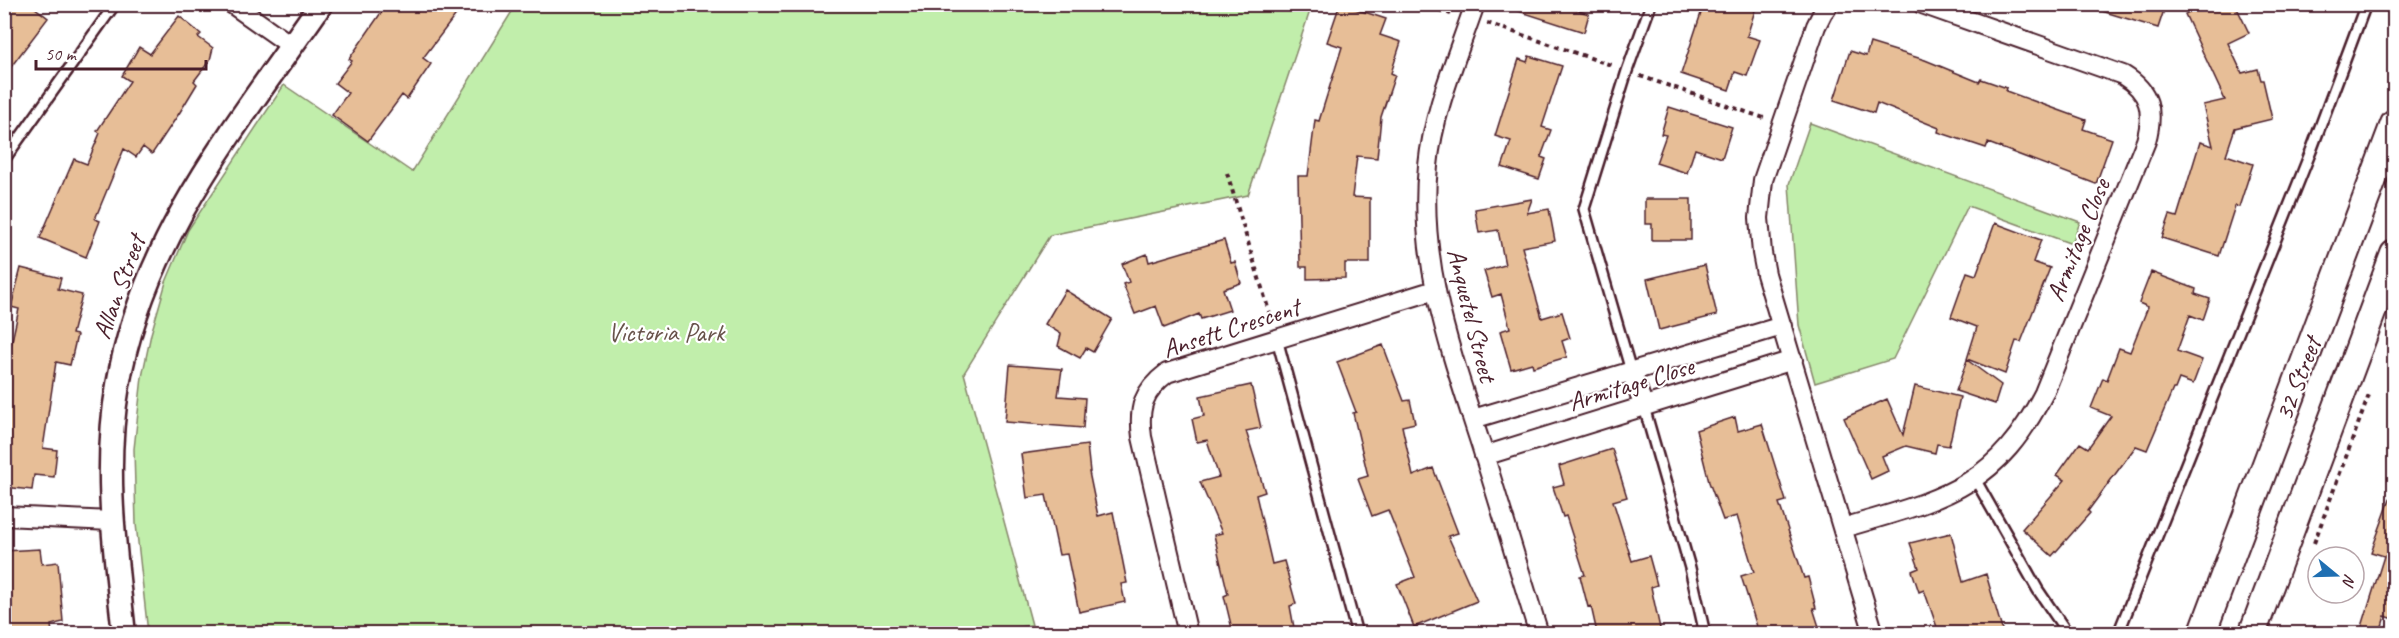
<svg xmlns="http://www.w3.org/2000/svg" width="2399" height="638" font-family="Caveat,sans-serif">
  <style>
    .green { fill: #c1eeab; stroke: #86866b; stroke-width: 1.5 }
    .building { fill: #e7be97; stroke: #4a1f2b; stroke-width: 1.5 }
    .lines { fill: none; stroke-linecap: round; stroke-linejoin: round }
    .service-casing { stroke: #4a1f2b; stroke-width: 14 }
    .minor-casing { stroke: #4a1f2b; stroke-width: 22 }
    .tertiary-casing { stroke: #4a1f2b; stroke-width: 27 }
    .secondary-casing { stroke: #4a1f2b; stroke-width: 30 }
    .path { stroke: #4a1f2b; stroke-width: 4; stroke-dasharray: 4.5 4.5; stroke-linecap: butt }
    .service { stroke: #fff; stroke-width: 9 }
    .minor { stroke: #fff; stroke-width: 18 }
    .tertiary { stroke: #fff; stroke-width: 22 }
    .secondary { stroke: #fff; stroke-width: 26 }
    .labels { text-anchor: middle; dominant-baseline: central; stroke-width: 4.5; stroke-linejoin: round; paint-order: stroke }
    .street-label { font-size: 26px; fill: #4a1f2b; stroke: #fff }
    .park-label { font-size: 26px; fill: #68534b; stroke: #fff }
  </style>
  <rect width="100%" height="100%" fill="#fff"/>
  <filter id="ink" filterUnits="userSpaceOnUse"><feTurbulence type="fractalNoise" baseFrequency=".0167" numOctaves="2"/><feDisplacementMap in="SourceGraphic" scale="12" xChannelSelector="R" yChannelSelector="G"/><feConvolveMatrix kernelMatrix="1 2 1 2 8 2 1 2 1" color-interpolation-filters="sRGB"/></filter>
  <g filter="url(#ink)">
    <!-- green -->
    <path class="green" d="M516,5H1312L1248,195L1050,235L964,373L1032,625L974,634L148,633L136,524L134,449L142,377L151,334L166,282L188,230L284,85L412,172Z
      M1810,123L2080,222L2072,244L1968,206L1893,359L1815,383L1799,325L1789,184Z"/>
    <!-- building -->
    <path class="building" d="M4,4H30L48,18L4,76Z
      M387,4H464L423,58L431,64L407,99L402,95L368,141L332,115L348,93L335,83L352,61L349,59Z
      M1340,4L1386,19L1380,35L1401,42L1391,73L1395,75L1381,117L1377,158L1357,156L1352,197L1370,198V263H1345V278L1307,279V267H1300L1298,176H1308L1315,120L1319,121L1342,47L1327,42Z
      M1510,4H1575L1573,9L1589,14L1584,32L1509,8Z
      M1704,4H1757L1747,36L1760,40L1747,76L1735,72L1729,90L1681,74Z
      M2096,4H2166L2158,28L2095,9Z
      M2205,4H2235L2249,33L2228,43L2242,73L2258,69L2261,80H2263L2272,119L2235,128L2226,155L2253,164L2239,207L2235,206L2219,256L2162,238L2170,215L2177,217L2200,142L2213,146L2203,105L2225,100L2185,14Z
      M179,16L201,34L198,37L213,48L210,60L194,81L197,84L180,112L152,154L143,147L136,157L124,149L95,219L100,221L86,257L40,238L74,159L87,164L100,133L97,131L130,81L122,76L139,47L150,54Z
      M1870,43L1925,60L1979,82L1981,79L2007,88L2006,91L2086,120L2083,129L2112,139L2096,184L1988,143L1986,148L1938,132L1939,128L1877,103L1874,113L1834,100L1850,51L1866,56Z
      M1529,56L1562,66L1542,127L1551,130L1541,157L1546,159L1539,179L1502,167L1511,141L1495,136L1519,59L1527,62Z
      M1669,107L1732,127L1722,158L1695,149L1687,173L1656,163L1666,135L1661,134Z
      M1532,199L1527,213L1549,209L1555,241L1522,247L1542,318L1562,312L1570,338L1562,341L1567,357L1533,367L1532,363L1511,369L1500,331L1510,328L1501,294L1492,297L1484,271L1505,265L1498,230L1479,233L1475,209Z
      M1645,199H1691V240H1652V224H1645Z
      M1995,223L2041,240L2033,262L2050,268L2021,342L2016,341L2005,374L1967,359L1977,327L1951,317L1967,272L1976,275Z
      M1224,240L1231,263L1235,262L1241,283L1223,289L1230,310L1201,319L1199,314L1164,328L1156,306L1135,314L1123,284L1129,282L1122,264L1147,254L1149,262Z
      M1705,265L1717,315L1659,330L1647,279Z
      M21,268L61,278L58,289L82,295L72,334L77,335L70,365L56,362L43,448L57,450L54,477L34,475L32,490L4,487V389L7,372H5L19,309L11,307Z
      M2151,272L2196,289L2195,294L2210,299L2203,320L2190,315L2177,351L2202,360L2193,384L2179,379L2175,389H2173L2147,450L2136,446L2088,511L2090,513L2052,556L2022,529L2065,480L2057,475L2080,443L2088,448L2111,416L2091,408L2103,378L2107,380L2119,348L2130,352L2148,307L2139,303Z
      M1065,290L1112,319L1093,352L1086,348L1080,358L1058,346L1061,334L1045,324Z
      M1383,345L1404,401L1410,400L1415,423L1402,426L1413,476L1433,468L1458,533L1448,536L1477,601L1414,627L1397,584L1415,577L1388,510L1372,516L1358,479L1368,476L1353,413L1356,412L1337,362Z
      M1967,360L2001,385L1995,404L1956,391Z
      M1010,365L1062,369L1058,396L1085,398L1083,428L1005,422Z
      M1251,385L1261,428L1246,431L1265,492L1256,495L1272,564L1284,561L1296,604L1290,606L1295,633H1233L1224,596L1228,594L1214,535L1222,533L1200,482L1219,477L1207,440L1197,442L1192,419L1204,416L1200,396Z
      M1915,386L1960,397L1949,446L1937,444L1935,453L1906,446L1882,456L1888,471L1871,479L1844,418L1887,399L1903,435Z
      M1735,417L1738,431L1762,424L1786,501L1779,503L1804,578L1808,577L1816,608H1813L1821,633H1759L1741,576L1754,572L1737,516L1723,520L1709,482L1696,430Z
      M1087,445L1090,472H1089L1098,516L1113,512L1127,583L1121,584L1125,602L1079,612L1067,554L1059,555L1046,495L1027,498L1021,454Z
      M1612,449L1627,497L1613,501L1632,561L1649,556L1657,585L1651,587L1661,633H1597L1591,606L1588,607L1580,576L1585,575L1566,516L1563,517L1553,487L1564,484L1559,466Z
      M2392,494H2394V619L2385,616L2380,633H2360L2384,556L2371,552Z
      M1951,533L1963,582L1986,574L2003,633H1939L1924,590L1919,592L1912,571L1919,568L1910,543Z
      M40,549L42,564L58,562L63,622L51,625L52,633H4V604L10,603L4,551Z"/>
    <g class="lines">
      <defs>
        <path id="service" d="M4,160L115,4
          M1277,339L1357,634
          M1631,371L1584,209L1627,71L1651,4
          M1644,407L1690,568L1705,634
          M1975,479L2038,590L2068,634
          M2118,634L2311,151L2366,4"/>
        <path id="minor" d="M232,4L292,46
          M1475,4C1457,57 1433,111 1428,166C1418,262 1451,352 1480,442C1500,505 1519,570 1539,634
          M1829,4L1823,12L1816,26L1763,180L1759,218L1762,253L1766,274L1874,634
          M1631,371L1644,407
          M1473,419L1782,326
          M1484,456L1793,360
          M4,516L111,521
          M1843,528C1940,499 1994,491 2044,393L2146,141C2154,112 2151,92 2123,75L1922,4
          M1188,634L1142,437C1138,408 1143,391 1167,373L1435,290"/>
        <path id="tertiary" d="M124,634C115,551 103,468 118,385C143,238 238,124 321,4"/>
        <path id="secondary" d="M2202,634L2394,124
          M2252,634L2394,254"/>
      </defs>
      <!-- service casing -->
      <use href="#service" class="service-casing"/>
      <!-- minor casing -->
      <use href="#minor" class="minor-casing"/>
      <!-- tertiary casing -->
      <use href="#tertiary" class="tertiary-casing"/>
      <!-- secondary casing -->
      <use href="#secondary" class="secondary-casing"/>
      <!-- path -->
      <path class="path" d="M1422,4L1451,14
        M1487,23L1614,66
        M1640,76L1764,118
        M1227,173L1272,321
        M2314,543L2369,395"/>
      <!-- service -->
      <use href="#service" class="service"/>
      <!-- minor -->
      <use href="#minor" class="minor"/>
      <!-- tertiary -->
      <use href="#tertiary" class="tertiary"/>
      <!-- secondary -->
      <use href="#secondary" class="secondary"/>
    </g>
  </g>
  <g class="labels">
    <!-- street labels -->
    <g class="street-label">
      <text transform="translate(2078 240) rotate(-68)">Armitage Close</text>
      <text transform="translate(119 287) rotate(-70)">Allan Street</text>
      <text transform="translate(1472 315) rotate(76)">Anquetel Street</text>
      <text transform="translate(1231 328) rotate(-18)">Ansett Crescent</text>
      <text transform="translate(2298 379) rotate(-69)">32 Street</text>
      <text transform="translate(1631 384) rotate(-17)">Armitage Close</text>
    </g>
    <!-- park labels -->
    <g class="park-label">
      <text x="666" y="332">Victoria Park</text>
    </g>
  </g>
  <!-- margin -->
  <rect width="2399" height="638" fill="none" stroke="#fff" stroke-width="24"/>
  <rect x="12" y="12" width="2375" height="614" fill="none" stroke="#4a1f2b" stroke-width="2" filter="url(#ink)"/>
  <!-- north arrow -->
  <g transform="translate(2336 575) rotate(109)"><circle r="28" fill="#ffffff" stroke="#b7a5aa" stroke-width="1.5"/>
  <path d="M0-4.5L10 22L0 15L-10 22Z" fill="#1f6fb2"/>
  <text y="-9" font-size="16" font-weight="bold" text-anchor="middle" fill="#4a1f2b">N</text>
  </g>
  <!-- scale -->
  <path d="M36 60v9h170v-9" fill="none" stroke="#4a1f2b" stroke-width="3"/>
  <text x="45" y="60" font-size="18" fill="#4a1f2b" stroke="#ffffff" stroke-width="4.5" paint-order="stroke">50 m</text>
</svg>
